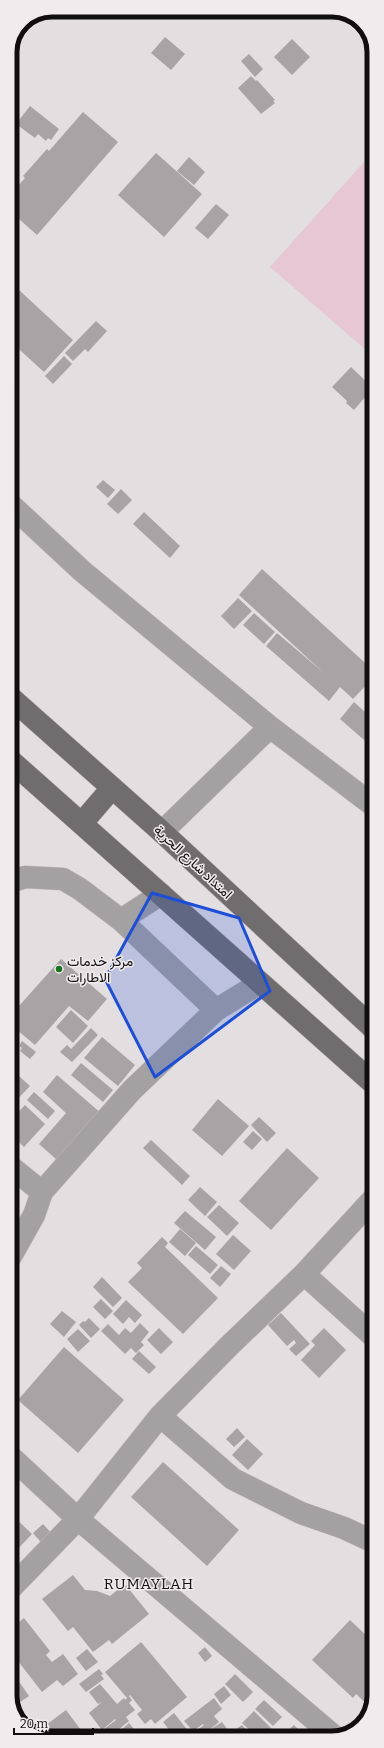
<svg xmlns="http://www.w3.org/2000/svg" width="384" height="1748" font-family="Bitter,Vazirmatn,serif">
  <style>
    .green { fill: #e7c7d3 }
    .building { fill: #a8a3a5 }
    .lines { fill: none; stroke-linecap: round; stroke-linejoin: round }
    .minor-casing { stroke: #bdb9ba; stroke-width: 23 }
    .primary-casing { stroke: #bdb9ba; stroke-width: 23 }
    .minor { stroke: #a3a1a2; stroke-width: 22 }
    .primary { stroke: #706d6e; stroke-width: 22 }
    .marked { fill: #1d4ed8; fill-opacity: 0.2; stroke: #1d4ed8; stroke-width: 3; stroke-linejoin: round }
    .poi-dot { fill: #18721e; stroke: #f0ebed; stroke-width: 1.5 }
    .labels { text-anchor: middle; dominant-baseline: central; stroke-width: 3; stroke-linejoin: round; paint-order: stroke }
    .street-label { font-size: 14px; fill: #100e0f; stroke: #f0ebed }
    .poi-label { font-size: 14px; fill: #100e0f; stroke: #f0ebed; text-anchor: start }
    .neighbourhood-label { font-size: 15px; letter-spacing: 1px; fill: #100e0f; stroke: #f0ebed }
    .rim { fill: none; stroke: #100e0f; stroke-width: 5 }
  </style>
  <rect width="100%" height="100%" fill="#e3dee0"/>
  <!-- green -->
  <path class="green" d="M373,152V356L270,267Z"/>
  <!-- building -->
  <path class="building" d="M165,37L185,54L171,70L151,53Z
    M292,39L310,57L292,75L274,57Z
    M249,54L263,69L255,77L241,61Z
    M251,76L256,81L257,80L275,100L273,101L275,103L261,114L238,88Z
    M30,106L59,129L51,140L48,138L46,141L38,134L35,138L16,124Z
    M83,112L118,142L37,235L10,211V195L25,178L23,176L47,149L49,151Z
    M156,153L202,194L164,237L118,195Z
    M189,157L205,172L194,185L177,171Z
    M216,204L229,215L208,239L195,228Z
    M19,290L73,340L44,372L10,341V299Z
    M96,321L107,331L88,352L85,349L73,361L65,353Z
    M64,356L72,364L53,384L45,376Z
    M351,367L373,388L354,410L346,403L347,401L332,387Z
    M103,480L115,490L108,498L96,487Z
    M121,489L132,500L118,514L107,504Z
    M144,512L180,546L170,558L133,524Z
    M262,569L374,671V677L353,699L340,687L329,701L266,646L277,633L324,673L239,595Z
    M238,598L252,611L234,629L221,616Z
    M254,613L275,632L264,644L243,625Z
    M354,702L374,720V743L367,737L364,740L340,719Z
    M61,959L107,999L88,1021L69,1006L35,1045L10,1024V1016Z
    M71,1010L88,1026L73,1043L56,1027Z
    M91,1028L98,1035L72,1062L60,1052L67,1045L71,1049Z
    M102,1037L135,1065L118,1086L84,1058Z
    M22,1041L36,1052L30,1059L20,1051L22,1048L19,1046Z
    M81,1063L113,1090L103,1102L71,1075Z
    M10,1068L30,1086L10,1107Z
    M57,1075L102,1114L57,1160L39,1144L66,1113L43,1092Z
    M34,1092L55,1111L48,1119L27,1100Z
    M218,1099L249,1126L222,1156L192,1130Z
    M25,1105L45,1124L24,1147L11,1134L10,1120Z
    M259,1117L276,1133L267,1142L251,1125Z
    M253,1131L262,1139L252,1150L243,1142Z
    M151,1140L190,1176L182,1185L143,1148Z
    M287,1148L319,1178L271,1230L239,1201Z
    M200,1187L217,1202L205,1216L188,1200Z
    M219,1205L239,1223L227,1236L207,1217Z
    M185,1211L216,1237L205,1250L174,1223Z
    M180,1229L196,1243L185,1256L169,1242Z
    M233,1235L251,1251L234,1270L216,1254Z
    M162,1237L168,1243L165,1247L218,1298L183,1334L128,1282L142,1268L137,1263Z
    M196,1246L218,1265L210,1274L188,1255Z
    M221,1266L231,1274L220,1287L210,1278Z
    M102,1277L122,1298L113,1307L93,1287Z
    M101,1299L113,1311L105,1319L93,1307Z
    M126,1300L142,1315L135,1323L129,1317L123,1324L113,1314Z
    M62,1311L76,1322L64,1337L50,1324Z
    M281,1313L310,1344L296,1356L289,1349L296,1343L294,1340L287,1346L268,1325Z
    M89,1318L100,1329L91,1338L79,1325L83,1321L85,1322Z
    M140,1323L149,1332L141,1342L144,1345L136,1353L131,1348L125,1354L101,1331L108,1324L119,1335L125,1328L131,1333Z
    M159,1328L173,1342L161,1354L147,1340Z
    M324,1328L346,1350L319,1378L301,1360L315,1345L311,1341Z
    M78,1329L90,1341L78,1352L67,1339Z
    M64,1347L124,1400L78,1453L18,1400Z
    M139,1351L156,1367L149,1374L132,1359Z
    M237,1428L245,1437L234,1447L226,1439Z
    M247,1439L263,1454L248,1470L232,1455Z
    M163,1462L239,1530L207,1566L131,1497Z
    M11,1493L19,1501L11,1510Z
    M11,1514L32,1534L11,1556Z
    M43,1524L57,1539L46,1548L33,1533Z
    M73,1575L85,1590L97,1591L110,1596L125,1584L149,1614L112,1644L109,1640L93,1652L73,1627L68,1631L42,1599Z
    M24,1618L50,1651L46,1655L52,1662L63,1654L78,1674L63,1686L57,1680L42,1692L11,1652V1629Z
    M350,1620L374,1643V1696L370,1707L356,1694L353,1698L312,1660Z
    M141,1642L187,1697L155,1724L151,1719L145,1724L137,1714L142,1710L130,1695L127,1698L105,1672Z
    M205,1647L212,1656L205,1662L198,1653Z
    M87,1649L98,1662L86,1671L76,1658Z
    M99,1669L103,1674L101,1675L104,1679L86,1692L79,1684Z
    M11,1670L29,1696L13,1707L11,1704Z
    M235,1674L253,1692L243,1702L225,1684Z
    M100,1684L117,1704L124,1698L125,1700L129,1696L132,1700L129,1703L135,1710L126,1717L129,1721L118,1730L124,1738H105L100,1732L116,1720L115,1719L102,1730L89,1713L102,1702L98,1704L89,1692Z
    M224,1686L231,1695L221,1704L214,1694Z
    M214,1698L222,1709L214,1716L219,1722L208,1731L222,1722L231,1734L226,1737H195L192,1734L204,1725L203,1724L193,1731L184,1721Z
    M264,1700L282,1717L273,1726L255,1709Z
    M66,1710L87,1738H47L40,1735L38,1731Z
    M254,1711L280,1737H264L257,1730L258,1732L255,1735L242,1723Z
    M174,1713L193,1737H175L163,1722Z
    M129,1723L138,1734L133,1738H126L120,1731Z
    M242,1725L252,1737H238L233,1731Z
    M294,1725L306,1737H287L284,1734Z"/>
  <g class="lines">
    <defs>
      <path id="minor" d="M10,504L82,571L270,727L374,806
        M162,832L270,727
        M10,882L25,877L63,879L80,889L121,920L216,1010L132,1090L42,1192L34,1215L11,1256
        M121,920L161,894
        M216,1010L260,983
        M11,1167L42,1192
        M304,1274L374,1337
        M160,1416L233,1479L301,1513L344,1528L374,1542
        M11,1457L78,1519L335,1737
        M11,1588L78,1519L160,1416L229,1346L304,1274L374,1198"/>
      <path id="primary" d="M10,697L162,832L374,1029
        M10,760L374,1084
        M82,823L112,788"/>
    </defs>
    <!-- minor casing -->
    <use href="#minor" class="minor-casing"/>
    <!-- primary casing -->
    <use href="#primary" class="primary-casing"/>
    <!-- minor -->
    <use href="#minor" class="minor"/>
    <!-- primary -->
    <use href="#primary" class="primary"/>
  </g>
  <!-- marked area -->
  <path class="marked" d="M152,893L239,918L270,991L155,1077L105,979Z"/>
  <!-- markers -->
  <circle class="poi-dot" cx="59" cy="969" r="4"/>
  <g class="labels">
    <!-- street labels -->
    <g class="street-label">
      <text transform="translate(193 862) rotate(43)">امتداد شارع الحرية</text>
    </g>
    <!-- poi labels -->
    <g class="poi-label">
      <text x="67" y="961">مركز خدمات<tspan x="67" dy="16">الاطارات</tspan></text>
    </g>
    <!-- neighbourhood labels -->
    <g class="neighbourhood-label">
      <text x="149" y="1584">RUMAYLAH</text>
    </g>
  </g>
  <!-- crop -->
  <path d="M0 0H384V1748H0ZM52 17H332A35 35 0 0 1 367 52V1696A35 35 0 0 1 332 1731H52A35 35 0 0 1 17 1696V52A35 35 0 0 1 52 17Z" fill="#f0ebed" fill-rule="evenodd"/>
  <path class="rim" d="M52 17H332A35 35 0 0 1 367 52V1696A35 35 0 0 1 332 1731H52A35 35 0 0 1 17 1696V52A35 35 0 0 1 52 17Z"/>
  <!-- scale -->
  <path d="M14 1728v6h79v-6" fill="none" stroke="#100e0f" stroke-width="2"/>
  <text x="20" y="1728" font-size="12" fill="#100e0f" stroke="#f0ebed" stroke-width="3" paint-order="stroke">20 m</text>
</svg>
